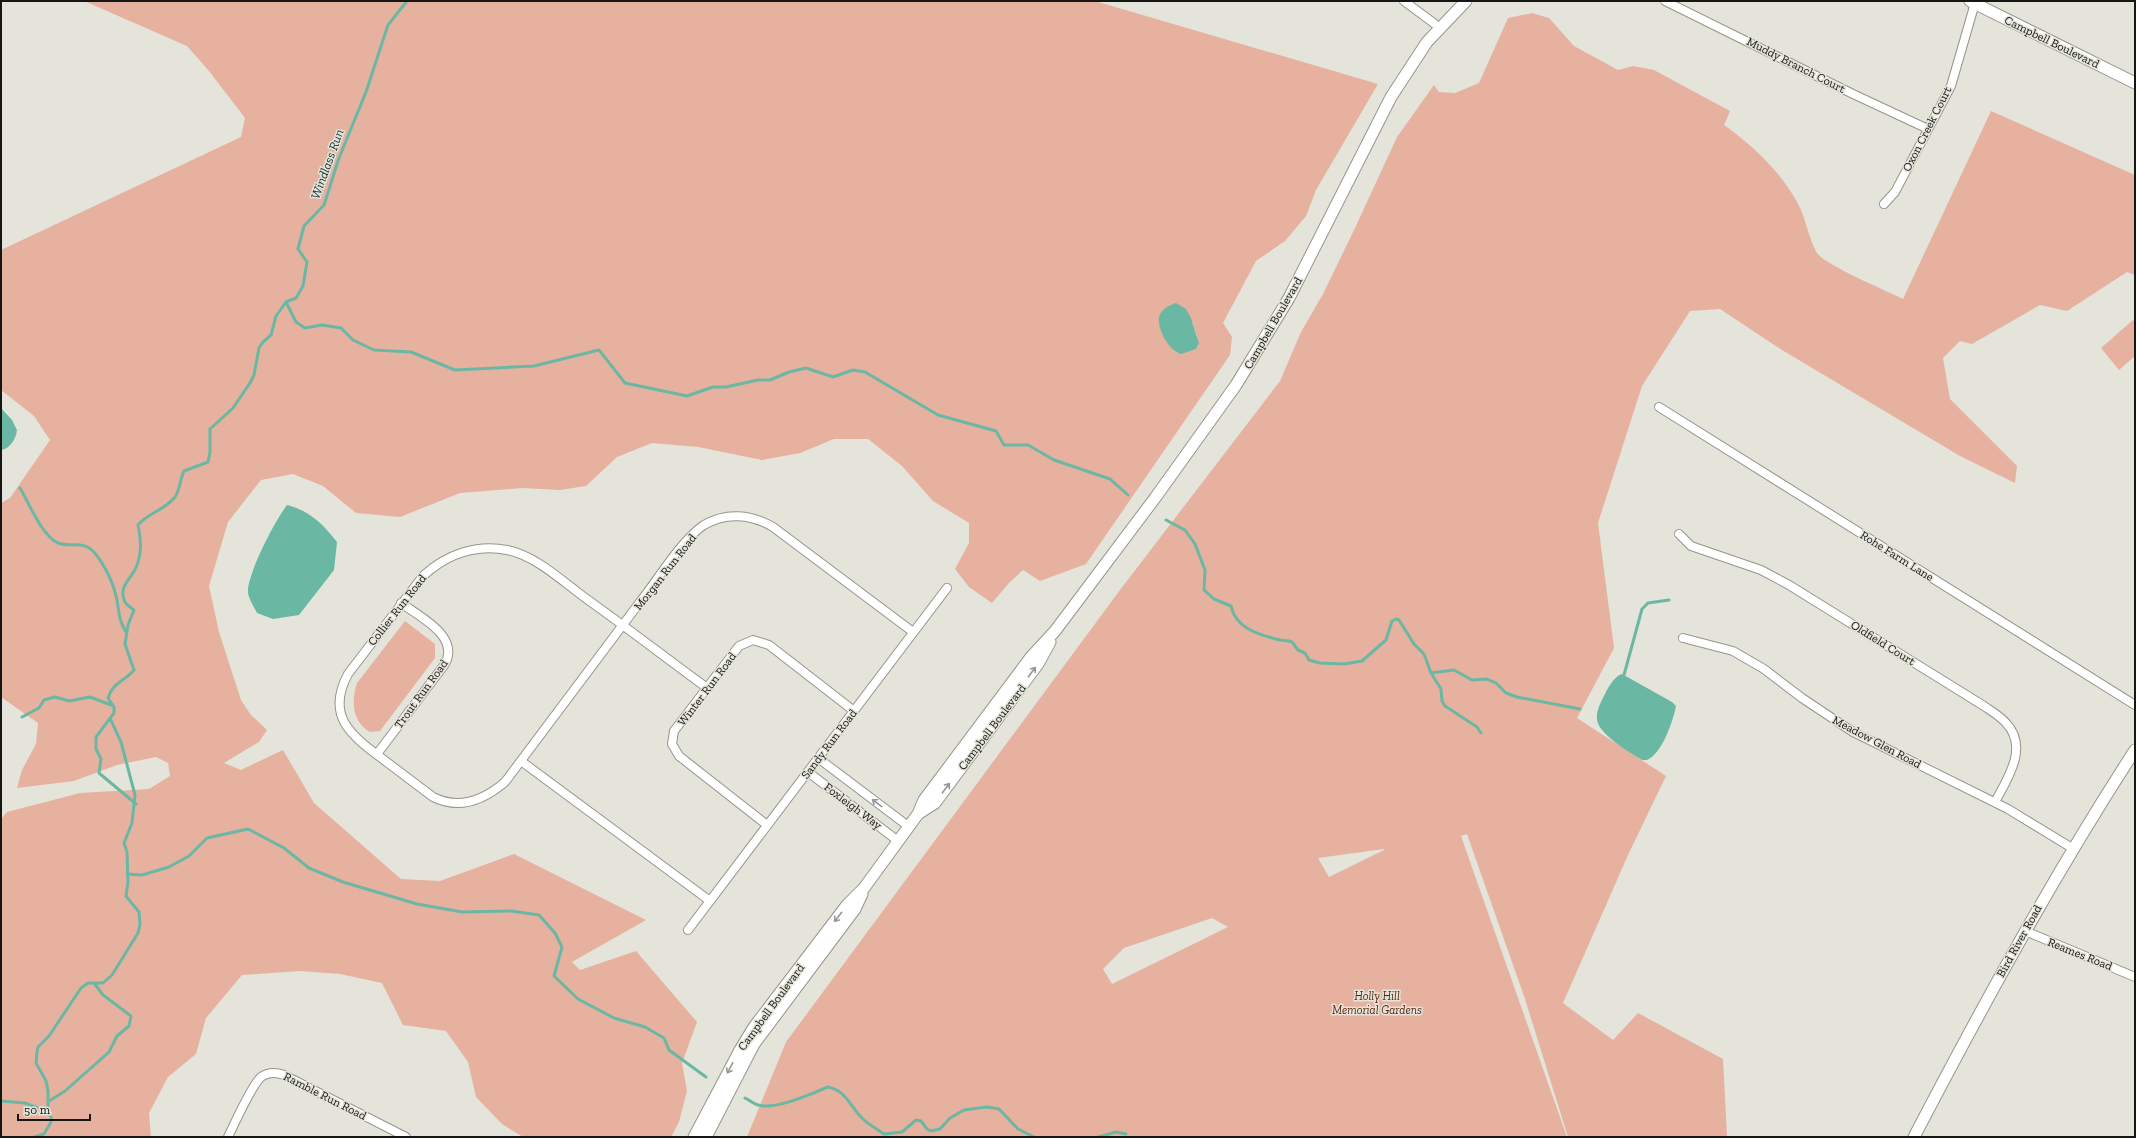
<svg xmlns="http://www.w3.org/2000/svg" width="2136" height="1138" font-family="'Zilla Slab',serif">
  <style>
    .green { fill: #e7b1a0; fill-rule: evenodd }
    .water { fill: #6ab8a3 }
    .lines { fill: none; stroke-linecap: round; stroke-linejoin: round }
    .stream { stroke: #6ab8a3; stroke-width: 3 }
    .minor-casing { stroke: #95958c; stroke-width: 10 }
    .tertiary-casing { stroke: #95958c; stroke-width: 13 }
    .minor { stroke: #fff; stroke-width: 8 }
    .tertiary { stroke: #fff; stroke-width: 11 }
    .oneway { stroke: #969695 }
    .labels { text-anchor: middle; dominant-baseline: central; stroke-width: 3; stroke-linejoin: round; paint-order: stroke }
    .street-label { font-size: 12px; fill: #161613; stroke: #e4e4da }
    .park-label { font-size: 12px; font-style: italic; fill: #591e0a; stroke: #e4e4da }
    .water-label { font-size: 13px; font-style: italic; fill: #143930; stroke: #e4e4da }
  </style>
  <rect width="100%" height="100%" fill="#e4e4da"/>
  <!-- green -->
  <path class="green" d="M84,1H1095L1378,84L1316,190L1306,216L1285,241L1256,261L1223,323L1232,337L1230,355L1086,564L1040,581L1023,570L1009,583L992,603L969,587L955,569L969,543V523L933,501L902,466L868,439H834L800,453L762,460L698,447L652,443L617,457L586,486L560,490L522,488L460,493L400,517L356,513L323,486L293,474L261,480L228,522L209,586L219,632L241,700L251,715L267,730L259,742L224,763L241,770L283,750L314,803L401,879L440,881L514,854L646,920L572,962L580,970L636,951L697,1022L682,1063L687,1091L679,1122L671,1137H523L502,1124L476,1097L468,1062L446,1031L403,1025L382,983L340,974L300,971L242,975L206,1018L196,1054L168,1077L149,1113L151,1137H1V819L7,812L80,793L149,789L170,776L168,763L156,757L117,765L74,781L17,788L22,770L36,744L38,723L1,697V503L10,498L50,440L34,416L1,390V250L241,137L245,118L209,71L187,46ZM1193,322C1194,331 1202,341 1196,349L1177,353L1162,333Z
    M1532,13L1549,18L1574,46L1618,70L1633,66L1654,70L1730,111L1724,125C1751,144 1781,172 1797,202C1806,217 1808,238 1817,253C1825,265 1887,291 1903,299L1991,111L2135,175V275L2127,272L2067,311L2040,305L1972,344L1960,341L1943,358L1950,399L2017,466L2015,483L1960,456L1782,350L1720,309L1690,311L1642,386L1598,523L1614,648L1577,718L1666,776L1628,855L1563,1003L1613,1040L1638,1013L1723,1059L1727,1137H1568L1525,999L1467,834L1461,836L1567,1137H747L786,1042L1120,590L1280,381L1301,332L1323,294L1355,228L1397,137L1434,85L1439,92L1455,93L1479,83L1508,18ZM1384,850L1329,877L1318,858L1384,849ZM1212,918L1228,927L1112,984L1103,969L1124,948Z
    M2133,320L2135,322V356L2119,370L2101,348Z
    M405,621L435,644V658L380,731L370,732C352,722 351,701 357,683Z"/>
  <!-- water -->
  <path class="water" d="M1176,303L1186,309L1191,318L1199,343L1196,349L1181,354C1169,351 1157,329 1159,317C1161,309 1170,305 1176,303Z
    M1,408L12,420L17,430C16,439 10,449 1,450Z
    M287,505C310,511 323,524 337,542L334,570L299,615L273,619L257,613C254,607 249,599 248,593C246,576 276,519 287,505Z
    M1622,674L1672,702L1676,706C1673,721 1662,754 1647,760H1642C1630,753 1597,733 1597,719C1596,710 1602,700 1606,692C1609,686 1615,676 1622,674Z"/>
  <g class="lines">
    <!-- stream -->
    <path class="stream" d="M286,302L296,322L305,328L322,325L341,328L353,340L374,350L411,352L455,370L534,366L599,350L625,383L687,396L713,387H726L758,380H770L789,372L806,368L833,377L853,370L865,372L938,415L996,431L1004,445H1028L1054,460L1110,479L1128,495
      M20,488C29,503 42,536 58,543C71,548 82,540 93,551C104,563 114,584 117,600C119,612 119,621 126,632
      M1166,520L1185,530L1195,544L1205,570L1204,590L1214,599L1231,606C1236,629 1260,635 1280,640C1284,641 1288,640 1292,642L1298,650L1305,653L1309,660L1320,663L1344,664L1362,661L1386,640L1392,621L1396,619L1399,620L1414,644L1424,654L1431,673L1441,689L1442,701L1445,706L1477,727L1481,733
      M1431,673L1454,670L1472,680L1487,679L1496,683L1506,693L1517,697L1580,709
      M1624,675L1642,609L1648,603L1669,600
      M22,717L39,708L44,700L55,697L69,701L90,697L111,705
      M136,804L99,773L101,759L96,749V737L114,713V707L108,698C112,683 125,681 134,670L125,644L128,625L134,610C131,607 127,606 125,602C117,586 133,578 137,565C142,552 141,538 138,525C148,513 165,510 175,497C180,490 180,479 184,471L208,462L210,452V429L233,408L250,383L254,375L259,348L263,342L271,335L276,316L286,302L296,298L303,286L307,262L298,249L304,226L324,205L339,158L366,92L388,25L407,1
      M127,874L142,875L169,867L189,856L207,838L248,829L284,848L309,868L343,882L417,904L462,912L511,911L539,915L555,933L562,947L554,976L578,999L614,1018L645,1027L664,1038L669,1050L706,1077
      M745,1098C749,1100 754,1104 758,1105C777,1110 810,1094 828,1087C847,1091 850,1107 863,1119C869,1125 877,1129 884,1134L902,1132L916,1120L921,1121L927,1129L931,1131L940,1129L950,1118L964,1110L987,1107L999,1109L1018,1129L1034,1137
      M1,1101L25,1103L48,1112
      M49,1101L65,1091L109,1052L117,1036L129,1026L131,1016L103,995L94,983
      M34,1137L44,1134L51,1122V1117L48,1112V1091L46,1081L36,1063L37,1052L38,1047L49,1036L81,988L88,983H103L112,975L138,933L140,924L139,912L126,896L128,882L127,852L124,843L132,823L135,795L121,742L110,718
      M1098,1137L1116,1132L1126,1134"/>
    <defs>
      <path id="minor" d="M1404,1L1439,27
        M1665,1L1853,94L1928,129
        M1884,204L1895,192L1951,86L1975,3
        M1659,407L2135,705
        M1679,534L1691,546L1761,570L1789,585L1984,706C1991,711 2000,716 2006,723C2029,747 2008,778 1995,802
        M1683,638L1733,651L1764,669L1802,698L1853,732L2008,809L2072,848
        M707,688C666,658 626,627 584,597C561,580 536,556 507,550C475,544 446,555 423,576L348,674C325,717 352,736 384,760C400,772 417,785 433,797C459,810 484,800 505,782C550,722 595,662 640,602C657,581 682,539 704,525C726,512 751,514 773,527L913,632
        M377,754L445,664C460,636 420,617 401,603
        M818,758L908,826
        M521,761L710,901
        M808,772L898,841
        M767,825L679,756L672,744L674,731L739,646L753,640L769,645L854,711
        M688,930L947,588
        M2025,931L2135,977
        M228,1137C235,1123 251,1086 261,1077C268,1072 276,1072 284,1075L406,1137"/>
      <path id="tertiary" d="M1970,1L2135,83
        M918,814L935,803L1038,664L1050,642
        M694,1137L740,1050L754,1027L847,905L864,888L918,814L924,800L1031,657L1055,631L1155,498L1236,385L1289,298L1391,97L1427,42L1466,1
        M706,1137L754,1044L855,909L862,894
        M1914,1137C1983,1005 2054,875 2135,750"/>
    </defs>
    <!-- minor casing -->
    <use href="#minor" class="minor-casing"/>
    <!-- tertiary casing -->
    <use href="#tertiary" class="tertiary-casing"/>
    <!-- minor -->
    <use href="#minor" class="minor"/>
    <!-- tertiary -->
    <use href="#tertiary" class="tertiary"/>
  </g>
  <!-- one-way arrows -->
  <defs><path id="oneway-shaft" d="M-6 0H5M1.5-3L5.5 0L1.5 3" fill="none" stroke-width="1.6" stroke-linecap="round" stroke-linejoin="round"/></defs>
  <g class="oneway">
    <use href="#oneway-shaft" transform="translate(1032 672) rotate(-53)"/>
    <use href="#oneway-shaft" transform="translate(946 788) rotate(-53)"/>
    <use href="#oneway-shaft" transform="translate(877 803) rotate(-143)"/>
    <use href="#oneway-shaft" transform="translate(838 917) rotate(128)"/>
    <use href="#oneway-shaft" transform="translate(730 1068) rotate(118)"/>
  </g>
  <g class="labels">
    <!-- street labels -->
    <g class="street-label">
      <text transform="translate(2052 42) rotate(26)">Campbell Boulevard</text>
      <text transform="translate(1796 65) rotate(27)">Muddy Branch Court</text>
      <text transform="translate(1927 129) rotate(-63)">Oxon Creek Court</text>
      <text transform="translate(1273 323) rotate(-60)">Campbell Boulevard</text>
      <text transform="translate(1897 556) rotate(32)">Rohe Farm Lane</text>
      <text transform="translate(665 572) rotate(-52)">Morgan Run Road</text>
      <text transform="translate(397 610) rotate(-52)">Collier Run Road</text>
      <text transform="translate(1883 643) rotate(32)">Oldfield Court</text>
      <text transform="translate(707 689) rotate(-53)">Winter Run Road</text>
      <text transform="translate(421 694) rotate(-54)">Trout Run Road</text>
      <text transform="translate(992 727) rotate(-53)">Campbell Boulevard</text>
      <text transform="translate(1877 742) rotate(28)">Meadow Glen Road</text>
      <text transform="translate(829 744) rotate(-53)">Sandy Run Road</text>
      <text transform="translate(853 806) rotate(37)">Foxleigh Way</text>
      <text transform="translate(2019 941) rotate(-61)">Bird River Road</text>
      <text transform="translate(2080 954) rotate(22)">Reames Road</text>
      <text transform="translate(771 1007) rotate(-54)">Campbell Boulevard</text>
      <text transform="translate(325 1096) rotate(27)">Ramble Run Road</text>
    </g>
    <!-- park labels -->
    <g class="park-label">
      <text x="1377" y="996">Holly Hill<tspan x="1377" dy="14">Memorial Gardens</tspan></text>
    </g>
    <!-- water labels -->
    <g class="water-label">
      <text transform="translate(327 164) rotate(-70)">Windlass Run</text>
    </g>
  </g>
  <!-- border -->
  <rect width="2136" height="1138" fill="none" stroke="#161613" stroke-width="4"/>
  <!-- scale -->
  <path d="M18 1114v6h72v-6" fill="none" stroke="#161613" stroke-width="2"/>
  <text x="24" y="1114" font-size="12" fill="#161613" stroke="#e4e4da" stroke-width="3" paint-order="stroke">50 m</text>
</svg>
